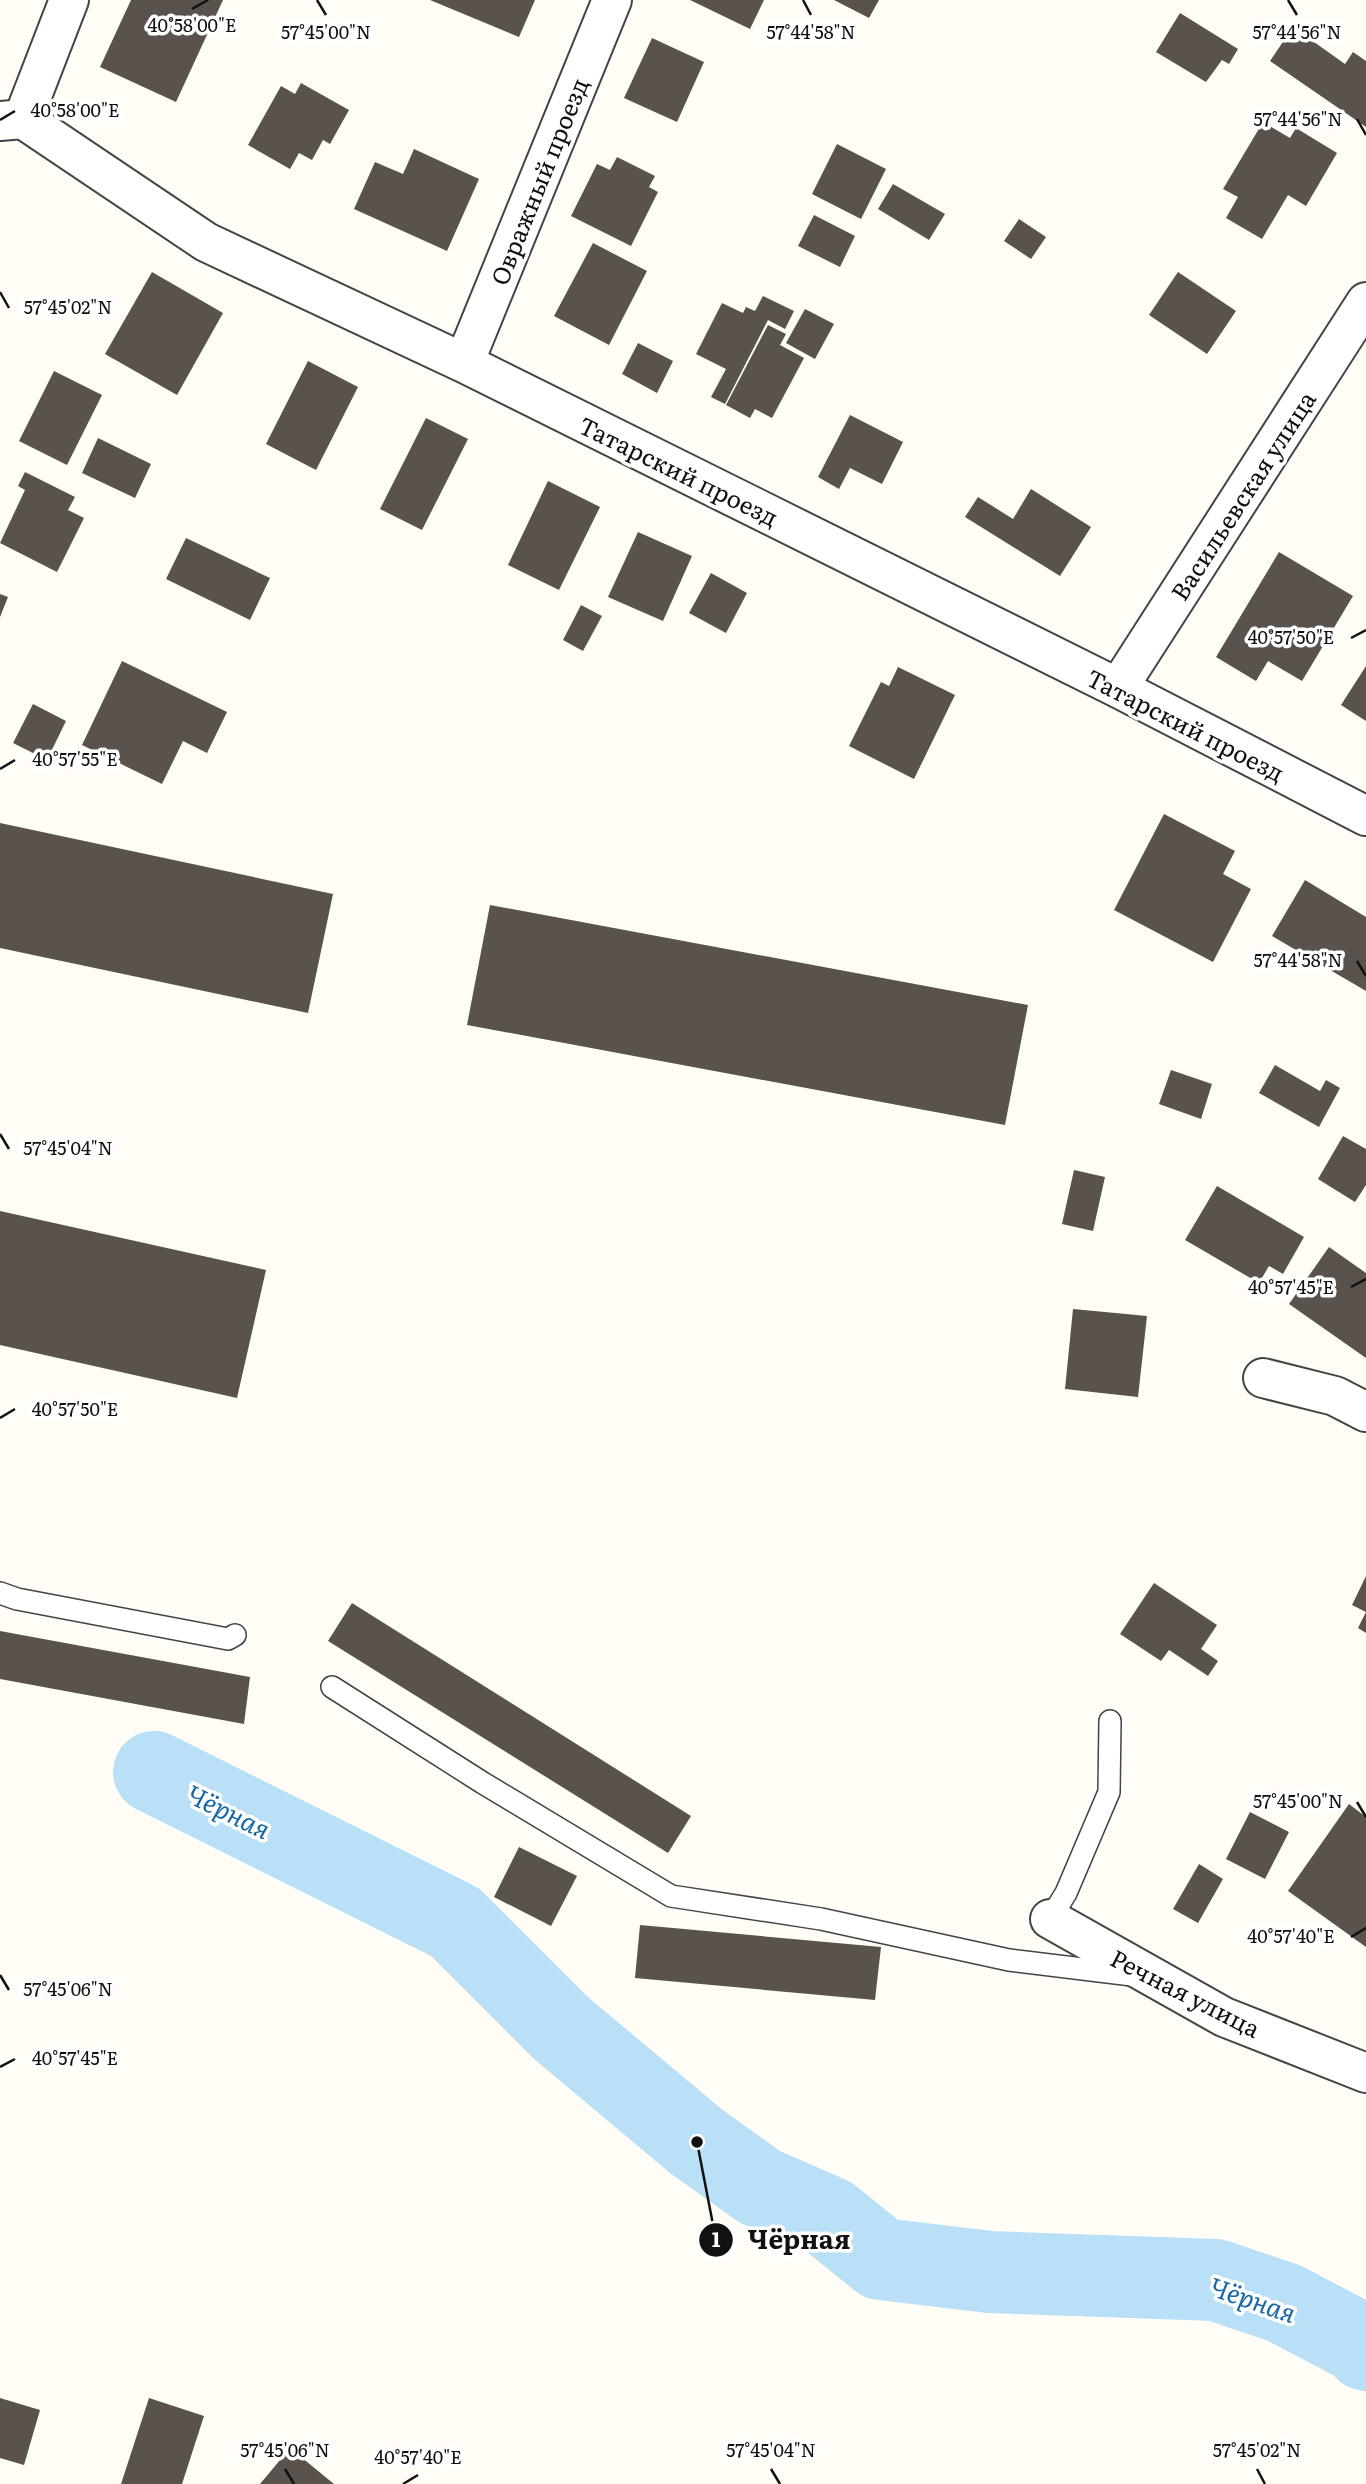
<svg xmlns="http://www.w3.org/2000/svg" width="1366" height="2484" font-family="Literata,serif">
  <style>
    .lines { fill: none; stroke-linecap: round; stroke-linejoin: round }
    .river { stroke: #b9e0f7; stroke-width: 82 }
    .building { fill: #5a524d }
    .service-casing { stroke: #444; stroke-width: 24 }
    .minor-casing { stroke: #444; stroke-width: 42 }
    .service { stroke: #fff; stroke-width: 21 }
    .minor { stroke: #fff; stroke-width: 38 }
    .ticks { fill: none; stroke: #111; stroke-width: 2.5 }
    .labels { text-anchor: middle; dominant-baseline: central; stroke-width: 7; stroke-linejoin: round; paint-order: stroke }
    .street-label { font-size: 24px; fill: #111; stroke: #fff }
    .water-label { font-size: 26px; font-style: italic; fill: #1768a6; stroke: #fff }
    .ticks-label { font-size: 18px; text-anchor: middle; fill: #111; stroke: #fff; stroke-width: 7; stroke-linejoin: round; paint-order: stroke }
    .leader { fill: none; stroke: #111; stroke-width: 2.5 }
    .callout-dot { fill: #111; stroke: #fff; stroke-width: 2.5 }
    .mark-label { font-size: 21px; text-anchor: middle; font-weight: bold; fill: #fff }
    .callout-label { font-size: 26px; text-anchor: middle; font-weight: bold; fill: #111; stroke: #fff; stroke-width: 7; stroke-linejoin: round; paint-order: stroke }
  </style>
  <rect width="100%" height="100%" fill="#fffdf5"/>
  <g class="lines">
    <!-- river -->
    <path class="river" d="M154,1772L455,1922L561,2028L697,2142L760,2187L829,2217L881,2259L990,2272L1216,2280L1284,2303L1360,2343L1366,2350"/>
  </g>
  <!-- building -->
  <path class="building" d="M131,0H223L176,102L100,67Z
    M430,0H535L519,37Z
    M690,0H764L750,29Z
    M834,0H879L869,18Z
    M1180,13L1238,49L1229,64L1222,60L1206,82L1156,52Z
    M1293,27L1345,64L1353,52L1366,61V127L1270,61Z
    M652,38L704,62L677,122L624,98Z
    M301,83L349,110L330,144L323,140L312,160L299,153L290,169L248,145L281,86L295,94Z
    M1263,122L1290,138L1296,128L1337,153L1306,206L1288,195L1262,239L1226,218L1238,197L1223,189Z
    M837,144L886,169L861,219L812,194Z
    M414,149L479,179L447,251L354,209L375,162L403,174Z
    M617,157L655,176L649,187L658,192L631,246L571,216L597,164L610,170Z
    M893,184L945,214L929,240L878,209Z
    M814,215L855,236L840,267L798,246Z
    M1019,219L1046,237L1031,259L1004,241Z
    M593,243L647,271L609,345L554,316Z
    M152,272L223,313L177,395L105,354Z
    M1178,272L1236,311L1207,354L1149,315Z
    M763,296L794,311L785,329L768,320L725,404L711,397L726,369L696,354L722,303L743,313L746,307L755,311Z
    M805,309L834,324L815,359L786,343Z
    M768,325L786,334L780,345L804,358L772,418L755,409L750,418L726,405Z
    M638,343L673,361L657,393L622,374Z
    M308,361L358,387L316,470L266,444Z
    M54,371L102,395L67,465L19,441Z
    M850,415L903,442L882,484L850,468L839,489L818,477Z
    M426,418L468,439L422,530L380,509Z
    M98,438L151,464L135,498L82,473Z
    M25,472L75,497L68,510L84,518L57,572L0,543L25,490L18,486Z
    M548,481L600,507L559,590L508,565Z
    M1031,489L1091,527L1060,576L965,517L978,497L1013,519Z
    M638,532L692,556L663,621L608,597Z
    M186,538L270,578L250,620L166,579Z
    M1279,552L1353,596L1302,681L1268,661L1256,681L1216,657Z
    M711,573L747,593L726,633L689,613Z
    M0,594L8,597L0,617Z
    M581,605L602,616L583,651L563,640Z
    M122,661L227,712L207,753L183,741L162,784L82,745Z
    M1366,666V721L1341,705Z
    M898,667L955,695L914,779L849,746L881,682L889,686Z
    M33,704L66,721L47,760L13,743Z
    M1164,814L1235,851L1223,874L1251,889L1213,962L1114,910Z
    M0,823L333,894L308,1013L0,948Z
    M1305,880L1366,917V991L1272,936Z
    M490,905L1028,1005L1005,1125L467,1025Z
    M1275,1065L1320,1091L1326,1080L1340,1088L1319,1127L1259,1093Z
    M1171,1070L1212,1084L1201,1119L1159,1104Z
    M1343,1136L1366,1149V1185L1355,1202L1318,1179Z
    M1074,1170L1105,1177L1093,1231L1062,1224Z
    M1217,1186L1304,1237L1283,1274L1269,1266L1259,1283L1185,1240Z
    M0,1211L266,1270L237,1398L0,1345Z
    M1329,1247L1366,1273V1358L1289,1304Z
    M1073,1309L1147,1316L1138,1397L1065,1389Z
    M1366,1576V1633L1358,1628L1366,1612L1352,1605Z
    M1154,1583L1217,1625L1201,1649L1218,1661L1208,1676L1169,1650L1161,1661L1120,1634Z
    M352,1603L691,1816L668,1853L328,1641Z
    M0,1631L250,1677L244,1724L0,1679Z
    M1349,1804L1366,1817V1947L1288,1891Z
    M1250,1812L1289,1832L1265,1879L1226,1859Z
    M519,1847L577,1876L551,1926L494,1897Z
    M1199,1864L1223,1879L1198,1923L1173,1909Z
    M640,1925L881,1947L875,2000L635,1978Z
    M0,2398L40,2410L24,2465L0,2458Z
    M149,2398L204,2416L182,2484H121Z
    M290,2448L334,2484H260Z"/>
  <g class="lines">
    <defs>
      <path id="service" d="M0,1593L17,1599L228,1639L235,1635
        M332,1687L483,1783L671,1896L821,1919L1009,1960L1132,1975
        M1050,1919L1066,1893L1109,1792L1110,1721"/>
      <path id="minor" d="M23,119L69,0
        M0,121L23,119L206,242L464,363L1118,688L1366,816
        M464,363L612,0
        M1118,688L1366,302
        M1263,1378L1335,1396L1366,1412
        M1050,1919L1224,2017L1366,2073"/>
    </defs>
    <!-- service casing -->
    <use href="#service" class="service-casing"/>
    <!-- minor casing -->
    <use href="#minor" class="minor-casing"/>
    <!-- service -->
    <use href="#service" class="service"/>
    <!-- minor -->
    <use href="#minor" class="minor"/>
  </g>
  <!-- ticks -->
  <path class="ticks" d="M317,0L326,15M803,0L811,15M1288,0L1297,15M192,9L208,0M1357,119L1366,135M0,120L15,111M0,292L9,308M1351,638L1366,630M0,769L15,760M1357,961L1366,976M0,1134L9,1149M1351,1287L1366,1279M0,1418L15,1409M1357,1802L1366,1817M1351,1937L1366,1928M0,1975L9,1990M0,2067L15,2059M285,2469L294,2484M771,2469L780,2484M1257,2469L1265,2484M403,2484L418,2475"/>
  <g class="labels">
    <!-- street labels -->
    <g class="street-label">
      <text transform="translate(538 181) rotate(-68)">Овражный проезд</text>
      <text transform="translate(679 470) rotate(26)">Татарский проезд</text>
      <text transform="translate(1242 495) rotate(-57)">Васильевская улица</text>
      <text transform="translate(1186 724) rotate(27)">Татарский проезд</text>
      <text transform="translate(1186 1992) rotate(27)">Речная улица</text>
    </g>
    <!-- water labels -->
    <g class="water-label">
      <text transform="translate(229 1810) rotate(26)">Чёрная</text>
      <text transform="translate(1253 2298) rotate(19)">Чёрная</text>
    </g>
  </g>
  <g class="ticks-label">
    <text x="192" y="32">40°58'00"E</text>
    <text x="326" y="39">57°45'00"N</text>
    <text x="811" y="39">57°44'58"N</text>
    <text x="1297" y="39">57°44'56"N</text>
    <text x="75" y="117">40°58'00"E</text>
    <text x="1298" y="126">57°44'56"N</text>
    <text x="68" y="314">57°45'02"N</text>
    <text x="1291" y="644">40°57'50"E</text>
    <text x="75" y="766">40°57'55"E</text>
    <text x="1298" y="967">57°44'58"N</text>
    <text x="68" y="1155">57°45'04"N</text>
    <text x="1291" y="1294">40°57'45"E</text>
    <text x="75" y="1416">40°57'50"E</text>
    <text x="1298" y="1808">57°45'00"N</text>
    <text x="1291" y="1943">40°57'40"E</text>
    <text x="68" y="1996">57°45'06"N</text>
    <text x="75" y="2065">40°57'45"E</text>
    <text x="285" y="2457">57°45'06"N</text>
    <text x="771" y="2457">57°45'04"N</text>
    <text x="1257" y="2457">57°45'02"N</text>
    <text x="418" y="2464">40°57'40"E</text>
  </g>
  <!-- callouts -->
  <path class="leader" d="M697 2142L716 2240"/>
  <g class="callout-dot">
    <circle cx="697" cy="2142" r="7"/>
    <circle cx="716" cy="2240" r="18"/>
  </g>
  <g class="mark-label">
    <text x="716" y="2247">1</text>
  </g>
  <g class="callout-label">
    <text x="799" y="2249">Чёрная</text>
  </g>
</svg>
